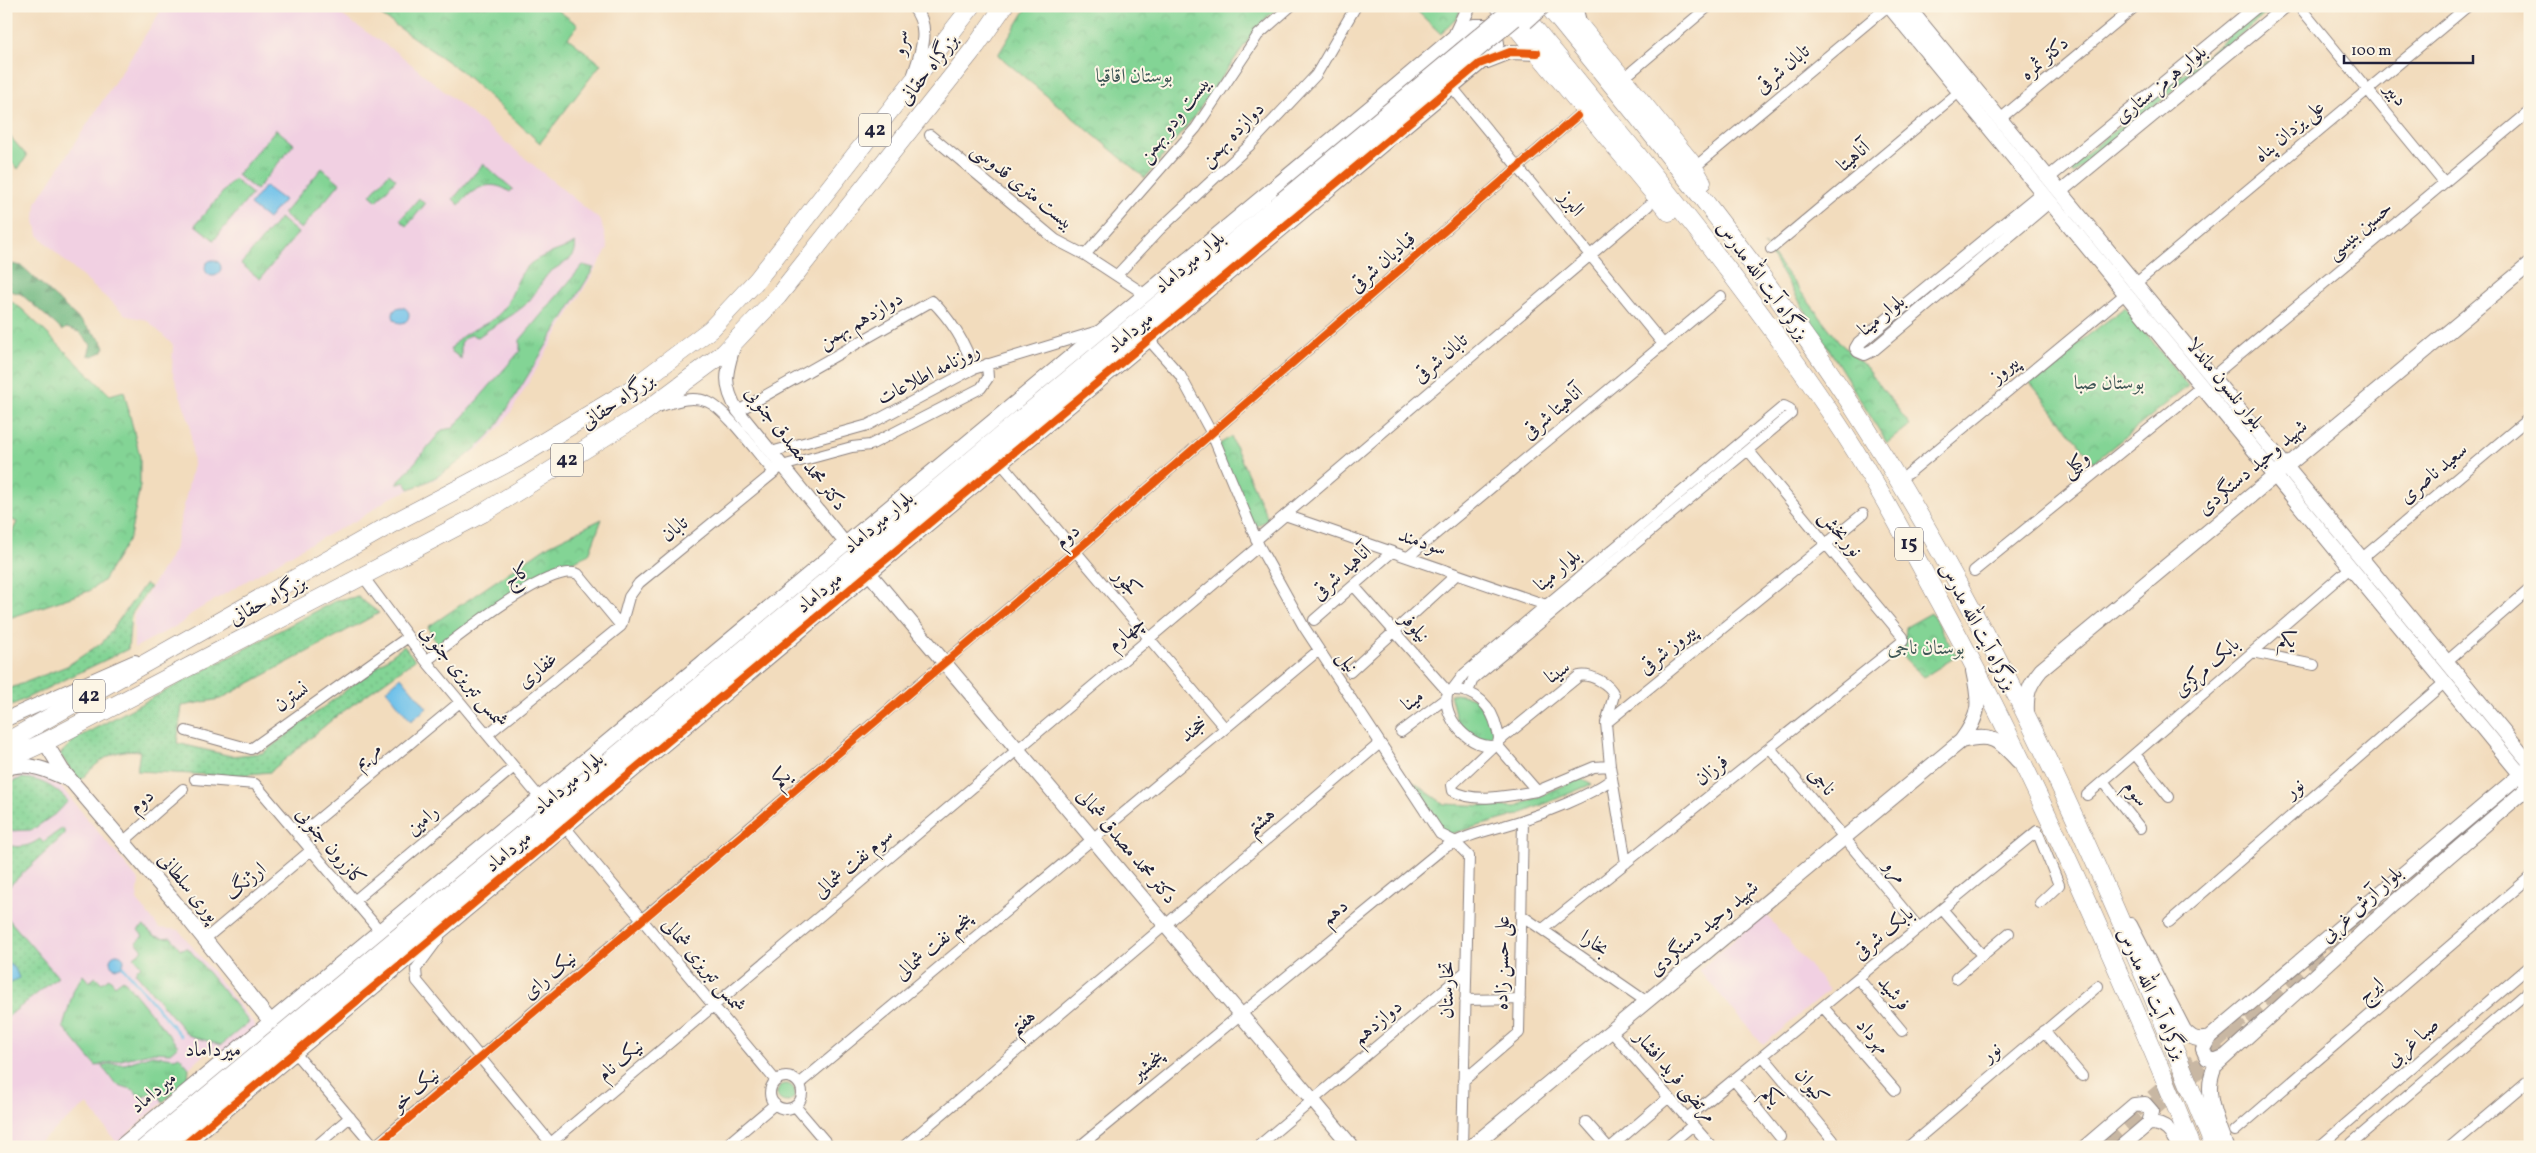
<svg xmlns="http://www.w3.org/2000/svg" width="2536" height="1153" font-family="Vollkorn,Amiri,serif">
  <style>
    .built { fill: #f1d0e2 }
    .grass { fill: url(#grass-tufts); stroke: #527b68 }
    .forest { fill: url(#forest-firs); stroke: #466c5c }
    .park { fill: url(#park-crowns); stroke: #527b68 }
    .garden { fill: url(#garden-dots); stroke: #527b68 }
    .water { fill: #6ec1ea; stroke: #487292 }
    .lines { fill: none; stroke-linecap: round; stroke-linejoin: round }
    .stream { stroke: #6ec1ea; stroke-width: 2.5 }
    .secondary-tunnel { stroke: #c8b7a3; stroke-width: 14; stroke-dasharray: 14 7; stroke-linecap: butt }
    .trunk-tunnel { stroke: #c8b7a3; stroke-width: 18; stroke-dasharray: 18 9; stroke-linecap: butt }
    .minor-casing { stroke: #8a7f7c; stroke-width: 12 }
    .tertiary-casing { stroke: #8a7f7c; stroke-width: 14 }
    .secondary-casing { stroke: #8a7f7c; stroke-width: 16 }
    .trunk-casing { stroke: #8a7f7c; stroke-width: 19 }
    .minor { stroke: #fff; stroke-width: 10 }
    .tertiary { stroke: #fff; stroke-width: 12 }
    .secondary { stroke: #fff; stroke-width: 14 }
    .trunk { stroke: #fff; stroke-width: 18 }
    .secondary-bridge-casing { stroke: #8a7f7c; stroke-width: 16; stroke-linecap: butt }
    .secondary-bridge { stroke: #fff; stroke-width: 14 }
    .cycleway-casing { stroke: #fcf5e5; stroke-width: 11 }
    .cycleway { stroke: #e8590c; stroke-width: 8 }
    .labels { text-anchor: middle; dominant-baseline: central; stroke-width: 4; stroke-linejoin: round; paint-order: stroke }
    .shield { fill: #fcf5e5; stroke: #63616e; stroke-width: 1 }
    .shield-label { font-size: 19px; font-weight: bold; fill: #22223b }
    .street-label { font-size: 20px; fill: #22223b; stroke: #fcf5e5 }
    .park-label { font-size: 20px; fill: #3f5756; stroke: #fcf5e5 }
    .neighbourhood-label { font-size: 21px; fill: #22223b; stroke: #fcf5e5 }
  </style>
  <defs>
    <pattern id="grass-tufts" width="24" height="20" patternUnits="userSpaceOnUse" patternTransform="scale(1.25)"><rect width="24" height="20" fill="#83d495"/><path d="M3 7l-1-3M5 7V3M7 7l1-3M15 17l-1-3M17 17v-4M19 17l1-3" fill="none" stroke="#71b681"/></pattern>
    <pattern id="forest-firs" width="22" height="20" patternUnits="userSpaceOnUse" patternTransform="scale(1.25)"><rect width="22" height="20" fill="#6ab67e"/><path d="M5 1l3.5 6h-7zM16 11l3.5 6h-7z" fill="#579468"/></pattern>
    <pattern id="park-crowns" width="20" height="18" patternUnits="userSpaceOnUse" patternTransform="scale(1.25)"><rect width="20" height="18" fill="#83d495"/><path d="M2 6a3 3 0 1 1 6 0M12 15a3 3 0 1 1 6 0" fill="none" stroke="#71b681"/></pattern>
    <pattern id="garden-dots" width="8" height="8" patternUnits="userSpaceOnUse" patternTransform="scale(1.25)"><rect width="8" height="8" fill="#83d495"/><path d="M2 2h.1M6 6h.1" fill="none" stroke="#71b681" stroke-width="1.8" stroke-linecap="round"/></pattern>
  </defs>
  <rect width="100%" height="100%" fill="#fcf5e5"/>
  <filter id="ink" filterUnits="userSpaceOnUse"><feTurbulence type="fractalNoise" baseFrequency=".02" numOctaves="2"/><feDisplacementMap in="SourceGraphic" scale="10" xChannelSelector="R" yChannelSelector="G"/><feConvolveMatrix kernelMatrix="1 2 1 2 8 2 1 2 1" color-interpolation-filters="sRGB"/></filter>
  <filter id="wash" filterUnits="userSpaceOnUse"><feTurbulence type="fractalNoise" baseFrequency=".0096" numOctaves="4" result="noise"/><feDisplacementMap in="SourceGraphic" scale="20" xChannelSelector="R" yChannelSelector="G"/><feGaussianBlur stdDeviation="1.12" result="paint"/><feColorMatrix in="noise" values="0 0 0 0 0 0 0 0 0 0 0 0 0 0 0 0 0 1.4 0 .05"/><feComposite in="paint" operator="in"/></filter>
  <g filter="url(#wash)">
    <rect width="100%" height="100%" fill="#f2dcbd"/>
    <!-- built -->
    <path class="built" d="M164,6H328L399,54L601,221L608,248L508,417L485,444L435,479L388,499L361,518L302,548L191,614L180,624L134,648V615L174,550L193,465L190,424L172,371L173,345L147,320L127,316L70,266L38,235L35,220L36,203Z
      M23,775L44,777L61,787L139,881L137,900L159,928L179,930L256,1026L226,1052L210,1049L189,1068L188,1080L117,1143L87,1104L33,1147H6V782Z
      M1765,913L1829,990L1763,1045L1699,970Z"/>
    <!-- grass -->
    <path class="grass" d="M2265,6H2275L2073,174L2069,168Z
      M276,129L294,144L256,190L237,175Z
      M6,132L27,156L18,169L6,157Z
      M483,164L513,189L510,192C490,178 473,188 459,205L453,199Z
      M322,168L340,183L301,229L283,214Z
      M389,173L396,179L377,201L370,195Z
      M234,179L252,194L214,240L195,225Z
      M419,198L425,204L407,226L400,220Z
      M280,218L298,233L260,279L241,264Z
      M575,243C579,261 557,264 547,275C539,285 534,297 524,306C510,318 492,326 478,337L471,335L465,338L461,343V359L450,350C466,327 479,331 497,316C513,303 513,281 527,267C538,255 561,251 575,243Z
      M583,265L594,268L495,429C472,454 442,478 409,489L405,482L396,485L442,430L453,428L520,351V340Z
      M1450,694C1485,694 1488,712 1496,741L1482,742L1458,726Z
      M144,926C153,936 158,939 171,937L180,949L188,948L249,1022L221,1045L188,1035L135,972L141,965L134,957L143,950L136,942L143,936L138,930Z
      M83,975L89,982L96,977L102,983L109,978L115,985L123,979L178,1046L170,1053L154,1052L96,1066L63,1027L74,989Z
      M152,1055L175,1058L179,1056L189,1068L188,1080L163,1102L158,1094H150L141,1098L134,1090L116,1084L102,1067L110,1064H125Z
      M777 1093a9 9 0 1 1 18 0a9 9 0 1 1-18 0Z"/>
    <!-- forest -->
    <path class="forest" d="M6,263L22,266L100,339L105,347L102,352L93,356L88,355L91,345L79,332L66,328L63,331L21,294L6,290Z"/>
    <!-- park -->
    <path class="park" d="M368,6H552L578,25L568,38L601,64L540,143L461,71Z
      M1028,6H1280L1259,25L1190,122L1145,178L998,55Z
      M1418,6H1462L1457,18L1441,34L1415,9Z
      M1764,244L1841,344L1866,367L1910,425L1887,443Z
      M6,298L22,309L110,395L124,391L140,457V486L130,537L103,581L89,591L6,619V544L17,522L6,518Z
      M2125,307L2188,386L2094,462L2029,381Z
      M1231,437L1268,519L1253,529L1216,446Z
      M602,519L589,554L529,582L437,646L428,627L549,545Z
      M1931,613L1957,656L1924,677L1903,657L1906,627Z
      M1581,778L1592,784L1518,815L1446,835L1413,782L1444,804L1515,807Z"/>
    <!-- garden -->
    <path class="garden" d="M145,584L150,587L131,615L128,649L6,708V690L67,666L103,642Z
      M358,597L379,613L220,699L182,706L177,743L231,756L263,753L404,646L415,660L334,718L270,772L229,776L137,771L140,751C113,747 96,763 79,782L60,754L75,739L337,600Z
      M22,778C42,779 54,787 68,801L58,812L32,830L6,831V784Z
      M63,828L65,834L6,889V845C20,848 28,847 40,839L43,842Z
      M6,916L58,977L6,1018Z"/>
    <!-- water -->
    <path class="water" d="M265,186L284,200L268,219L250,205Z
      M205 268a8 8 0 1 1 16 0a8 8 0 1 1-16 0Z
      M393 315a8 8 0 1 1 16 0a8 8 0 1 1-16 0Z
      M401,677L427,708L411,721L386,690Z
      M110 961a7 7 0 1 1 14 0a7 7 0 1 1-14 0Z
      M6,962L15,968L19,978L6,986Z"/>
    <g class="lines">
      <!-- stream -->
      <path class="stream" d="M123,967L181,1036"/>
    </g>
  </g>
  <g filter="url(#ink)">
    <g class="lines">
      <!-- secondary-tunnel -->
      <path class="secondary-tunnel" d="M2136,1111L2267,998"/>
      <!-- trunk-tunnel -->
      <path class="trunk-tunnel" d="M2107,1147L2213,1056L2378,906L2530,776"/>
      <defs>
        <path id="minor" d="M2299,6L2444,183
          M1631,72L1709,6
          M1452,87L1663,344
          M2000,119L2136,6
          M930,135L1056,240L1085,255L1146,295
          M1701,162L1888,6
          M1771,249L1959,92
          M1085,255L1196,128L1258,35L1291,6
          M1117,275L1160,229L1250,145L1316,75L1356,6
          M2135,284L2468,6
          M1149,340L1180,375L1212,434L1259,546L1304,627L1440,834L1454,841L1469,856L1462,1147
          M2212,377L2530,111
          M658,407C674,402 692,395 708,402C726,409 759,456 774,472
          M738,411L932,301C950,319 967,344 973,369
          M771,452L868,425L973,369L1098,331
          M1001,463L1224,727
          M1908,474L2125,294
          M1285,515L1546,605
          M1256,540L1648,206
          M1408,557L1721,296
          M2361,559L2530,417
          M1974,571L2201,387
          M362,575L426,661L540,798
          M1354,586L1448,692
          M1314,620L1392,552
          M2253,652L2314,665
          M426,661C452,642 549,561 578,574L621,626
          M2446,662L2530,589
          M1350,672L1457,574
          M1452,690L1464,674L1784,406L1790,409L1791,414L1473,679L1468,692
          M1452,690C1476,689 1492,707 1497,729C1499,735 1500,739 1497,745C1472,752 1439,716 1448,692Z
          M1606,723L1863,514
          M186,731L251,749L408,637
          M1401,732L1445,699
          M488,734L621,626L629,597L639,583L782,466L852,447L870,445L981,388L988,378L987,364
          M1499,741L1579,676C1590,673 1610,684 1614,695L1606,723L1610,766L1626,863
          M1497,745L1537,791L1594,767L1610,766
          M1492,747L1452,785L1453,791C1476,804 1511,795 1537,791
          M1770,748L1919,928
          M2135,754L2169,797
          M195,779L255,784L380,931
          M2103,781L2140,828
          M2087,795L2350,568
          M565,827L776,1081
          M298,836L460,702
          M123,842L183,789
          M354,901L514,767
          M1942,909L1982,955
          M1521,915L1647,1002
          M2169,922L2444,683
          M1543,929L1903,641V637L1748,450
          M439,938L416,969L417,981L554,1147
          M205,939L310,851
          M1858,978L1902,1031
          M1956,978L2009,933
          M1465,1000L1520,999
          M1823,1007L1895,1090
          M1611,1031L1712,1147
          M2044,1031L2082,1076
          M295,1053L375,1147
          M1763,1056L1833,1140
          M770 1093a16 16 0 1 1 32 0a16 16 0 1 1-32 0Z
          M1734,1080L1780,1137
          M1463,1081L1519,1033L1523,820
          M799,1084L1319,650
          M795,1106L830,1147
          M1687,1118L2037,831L2059,885L2040,903
          M1586,1122L1608,1147
          M2235,1131L2530,877
          M375,1146L1076,551L1577,116
          M315,1147L350,1117
          M546,1147L1259,546
          M724,1147L775,1104
          M903,1147L1379,744
          M1079,1147L1441,850C1463,835 1491,830 1517,822C1545,813 1589,796 1612,779
          M1257,1147L1465,972
          M1611,1147L1669,1097
          M1667,1147L1693,1125
          M1908,1147L2098,986
          M2319,1147L2530,966
          M2347,1147L2530,990
          M2450,1147L2530,1079"/>
        <path id="tertiary" d="M913,6C931,27 922,51 914,74
          M2048,178L2257,6
          M2060,192L2286,6
          M2042,193L1859,343L1856,348L1858,351L1865,354L1873,350L2049,202
          M735,344C726,372 722,385 738,411L846,544"/>
        <path id="secondary" d="M1575,6L1580,26
          M1889,6L2530,786
          M1907,6L2530,763
          M1487,61L1510,52L1537,53
          M869,573L1352,1147
          M2027,715C2026,694 2028,686 2041,670L2530,264
          M6,719L135,662
          M1961,741C1991,733 1998,739 2018,761
          M45,742L62,770L173,900L271,1022
          M6,769C25,759 54,773 71,781
          M2130,925L2184,1030C2192,1039 2198,1041 2209,1038
          M2224,1057L2214,1061L2207,1058L2203,1049L2209,1038L2527,769
          M2149,1123C2166,1123 2172,1132 2179,1147
          M120,1147L1390,91L1455,36L1469,6
          M143,1147L1281,200
          M160,1147L533,840L1288,208
          M182,1147L1479,64L1491,54L1497,43L1495,34L1484,26H1474L1455,36
          M1471,1147L1961,741C1981,714 1980,703 1973,671
          M2085,1147L2134,1105L2145,1104L2152,1112L2149,1123L2121,1147
          M2226,1147C2217,1120 2202,1093 2215,1066L2390,907L2530,786"/>
        <path id="trunk" d="M1499,6L1669,212
          M1548,6C1653,135 1759,264 1851,404C2002,636 2112,891 2214,1147
          M1517,7C1626,140 1736,272 1832,415C1872,474 1905,537 1939,600C2004,718 2060,839 2114,962C2141,1023 2168,1084 2192,1147
          M1562,11L1580,26L1690,161L1702,182
          M6,742L395,522L517,458L630,390L711,329L757,280L972,6
          M6,760L45,742L483,513L643,413L724,353L778,296L976,46L1004,6"/>
      </defs>
      <!-- minor casing -->
      <use href="#minor" class="minor-casing"/>
      <!-- tertiary casing -->
      <use href="#tertiary" class="tertiary-casing"/>
      <!-- secondary casing -->
      <use href="#secondary" class="secondary-casing"/>
      <!-- trunk casing -->
      <use href="#trunk" class="trunk-casing"/>
      <!-- minor -->
      <use href="#minor" class="minor"/>
      <!-- tertiary -->
      <use href="#tertiary" class="tertiary"/>
      <!-- secondary -->
      <use href="#secondary" class="secondary"/>
      <!-- trunk -->
      <use href="#trunk" class="trunk"/>
      <defs>
        <path id="secondary-bridge" d="M1526,22L1544,6
          M1281,200L1514,6
          M1288,208L1531,6"/>
      </defs>
      <!-- secondary-bridge casing -->
      <use href="#secondary-bridge" class="secondary-bridge-casing"/>
      <!-- secondary-bridge -->
      <use href="#secondary-bridge" class="secondary-bridge"/>
      <defs>
        <path id="cycleway" d="M182,1147L1479,64L1510,52L1537,53
          M375,1147L1076,551L1577,116"/>
      </defs>
      <!-- cycleway casing -->
      <use href="#cycleway" class="cycleway-casing"/>
      <!-- cycleway -->
      <use href="#cycleway" class="cycleway"/>
    </g>
  </g>
  <g class="labels">
    <!-- shield labels -->
    <g class="shield">
      <rect x="859" y="113.5" width="32" height="33" rx="4"/>
      <rect x="551" y="443.5" width="32" height="33" rx="4"/>
      <rect x="1895" y="527.5" width="28" height="33" rx="4"/>
      <rect x="73" y="679.5" width="32" height="33" rx="4"/>
    </g>
    <g class="shield-label">
      <text x="875" y="130">42</text>
      <text x="567" y="460">42</text>
      <text x="1909" y="544">15</text>
      <text x="89" y="696">42</text>
    </g>
    <!-- street labels -->
    <g class="street-label">
      <text transform="translate(901 43) rotate(-83)">سرو</text>
      <text transform="translate(2045 59) rotate(-40)">دکتر ثمره</text>
      <text transform="translate(929 70) rotate(-52)">بزرگراه حقانی</text>
      <text transform="translate(1783 70) rotate(-40)">تابان شرقی</text>
      <text transform="translate(2161 85) rotate(-39)">بلوار هرمز ستاری</text>
      <text transform="translate(2395 95) rotate(51)">دبیر</text>
      <text transform="translate(1175 120) rotate(-52)">بیست ودو بهمن</text>
      <text transform="translate(2290 132) rotate(-40)">علی یزدان پناه</text>
      <text transform="translate(1233 135) rotate(-45)">دوازده بهمن</text>
      <text transform="translate(1854 157) rotate(-40)">آناهیتا</text>
      <text transform="translate(1022 187) rotate(39)">بیست متری قدوسی</text>
      <text transform="translate(1571 204) rotate(51)">البرز</text>
      <text transform="translate(2360 231) rotate(-40)">حسین بنیسی</text>
      <text transform="translate(1190 263) rotate(-40)">بلوار میرداماد</text>
      <text transform="translate(1383 263) rotate(-41)">قبادیان شرقی</text>
      <text transform="translate(1762 281) rotate(54)">بزرگراه آیت الله مدرس</text>
      <text transform="translate(1882 316) rotate(-39)">بلوار مینا</text>
      <text transform="translate(861 321) rotate(-30)">دوازدهم بهمن</text>
      <text transform="translate(1131 333) rotate(-40)">میرداماد</text>
      <text transform="translate(1441 359) rotate(-40)">تابان شرقی</text>
      <text transform="translate(2005 370) rotate(-40)">پیروز</text>
      <text transform="translate(929 375) rotate(-27)">روزنامه اطلاعات</text>
      <text transform="translate(2224 384) rotate(51)">بلوار نلسون ماندلا</text>
      <text transform="translate(618 402) rotate(-34)">بزرگراه حقانی</text>
      <text transform="translate(1553 413) rotate(-40)">آناهیتا شرقی</text>
      <text transform="translate(795 449) rotate(52)">دکتر محمد مصدق جنوبی</text>
      <text transform="translate(2076 465) rotate(-39)">وكيلی</text>
      <text transform="translate(2253 468) rotate(-40)">شهید وحید دستگردی</text>
      <text transform="translate(2434 474) rotate(-40)">سعید ناصری</text>
      <text transform="translate(879 523) rotate(-40)">بلوار میرداماد</text>
      <text transform="translate(675 530) rotate(-39)">تابان</text>
      <text transform="translate(1840 534) rotate(50)">نوربخش</text>
      <text transform="translate(1068 537) rotate(-41)">دوم</text>
      <text transform="translate(1422 543) rotate(19)">سودمند</text>
      <text transform="translate(1558 571) rotate(-40)">بلوار مینا</text>
      <text transform="translate(1342 573) rotate(-42)">آناهید شرقی</text>
      <text transform="translate(518 576) rotate(-32)">کاج</text>
      <text transform="translate(1126 584) rotate(50)">کجور</text>
      <text transform="translate(820 593) rotate(-40)">میرداماد</text>
      <text transform="translate(268 601) rotate(-28)">بزرگراه حقانی</text>
      <text transform="translate(1977 627) rotate(62)">بزرگراه آیت الله مدرس</text>
      <text transform="translate(1414 628) rotate(49)">نیلوفر</text>
      <text transform="translate(1127 634) rotate(-40)">چهارم</text>
      <text transform="translate(2287 641) rotate(13)">یکم</text>
      <text transform="translate(1668 650) rotate(-39)">پیروز شرقی</text>
      <text transform="translate(1347 662) rotate(57)">نیل</text>
      <text transform="translate(2207 668) rotate(-41)">بابک مرکزی</text>
      <text transform="translate(538 671) rotate(-39)">غفارى</text>
      <text transform="translate(1558 673) rotate(-34)">سینا</text>
      <text transform="translate(463 677) rotate(51)">شمس تبریزی جنوبی</text>
      <text transform="translate(292 698) rotate(-35)">نسترن</text>
      <text transform="translate(1413 701) rotate(-37)">مینا</text>
      <text transform="translate(1194 730) rotate(-40)">خجند</text>
      <text transform="translate(368 756) rotate(-40)">مریم</text>
      <text transform="translate(1712 771) rotate(-39)">فرزان</text>
      <text transform="translate(782 779) rotate(-40)">یکم</text>
      <text transform="translate(1821 782) rotate(50)">ناجی</text>
      <text transform="translate(569 784) rotate(-40)">بلوار میرداماد</text>
      <text transform="translate(2295 789) rotate(-41)">نور</text>
      <text transform="translate(2135 794) rotate(52)">سوم</text>
      <text transform="translate(142 802) rotate(-41)">دوم</text>
      <text transform="translate(423 821) rotate(-40)">رامین</text>
      <text transform="translate(1261 822) rotate(-40)">هشتم</text>
      <text transform="translate(330 847) rotate(50)">کازرون جنوبی</text>
      <text transform="translate(1126 847) rotate(50)">دکتر محمد مصدق شمالی</text>
      <text transform="translate(509 852) rotate(-40)">میرداماد</text>
      <text transform="translate(854 864) rotate(-40)">سوم نفت شمالی</text>
      <text transform="translate(1895 872) rotate(50)">مرو</text>
      <text transform="translate(246 882) rotate(-40)">ارژنگ</text>
      <text transform="translate(188 888) rotate(50)">پوری سلطانی</text>
      <text transform="translate(2362 905) rotate(-42)">بلوار آرش غربی</text>
      <text transform="translate(1335 913) rotate(-39)">دهم</text>
      <text transform="translate(1704 929) rotate(-40)">شهید وحید دستگردی</text>
      <text transform="translate(1884 934) rotate(-39)">بابک شرقی</text>
      <text transform="translate(1594 944) rotate(35)">بخارا</text>
      <text transform="translate(934 947) rotate(-40)">پنجم نفت شمالی</text>
      <text transform="translate(1503 963) rotate(-89)">علی حسن زاده</text>
      <text transform="translate(703 966) rotate(50)">شمس تبریزی شمالی</text>
      <text transform="translate(550 976) rotate(-40)">نیک رای</text>
      <text transform="translate(1448 990) rotate(-89)">تخارستان</text>
      <text transform="translate(2371 991) rotate(-41)">ایرج</text>
      <text transform="translate(1893 994) rotate(50)">فرشید</text>
      <text transform="translate(2151 994) rotate(66)">بزرگراه آیت الله مدرس</text>
      <text transform="translate(1023 1023) rotate(-40)">هفتم</text>
      <text transform="translate(1378 1023) rotate(-40)">دوازدهم</text>
      <text transform="translate(1872 1037) rotate(49)">مهرداد</text>
      <text transform="translate(2413 1043) rotate(-41)">صبا غربی</text>
      <text transform="translate(1992 1053) rotate(-40)">نور</text>
      <text transform="translate(621 1061) rotate(-40)">نیک نام</text>
      <text transform="translate(1148 1066) rotate(-40)">پنجشیر</text>
      <text transform="translate(1675 1077) rotate(49)">مرتضی فرید افشار</text>
      <text transform="translate(1811 1087) rotate(50)">کیوان</text>
      <text transform="translate(416 1090) rotate(-40)">نیک خو</text>
      <text transform="translate(154 1093) rotate(-40)">میرداماد</text>
      <text transform="translate(1771 1097) rotate(51)">یکم</text>
    </g>
    <!-- park labels -->
    <g class="park-label">
      <text x="1134" y="77">بوستان اقاقیا</text>
      <text x="2109" y="384">بوستان صبا</text>
      <text x="1926" y="649">بوستان ناجی</text>
    </g>
    <!-- neighbourhood labels -->
    <g class="neighbourhood-label">
      <text x="213" y="1050">میرداماد</text>
    </g>
  </g>
  <!-- margin -->
  <rect width="2536" height="1153" fill="none" stroke="#fcf5e5" stroke-width="25"/>
  <!-- scale -->
  <path d="M2344 55v8h129v-8" fill="none" stroke="#22223b" stroke-width="2.5"/>
  <text x="2351" y="55" font-size="15" fill="#22223b" stroke="#fcf5e5" stroke-width="4" paint-order="stroke">100 m</text>
</svg>
